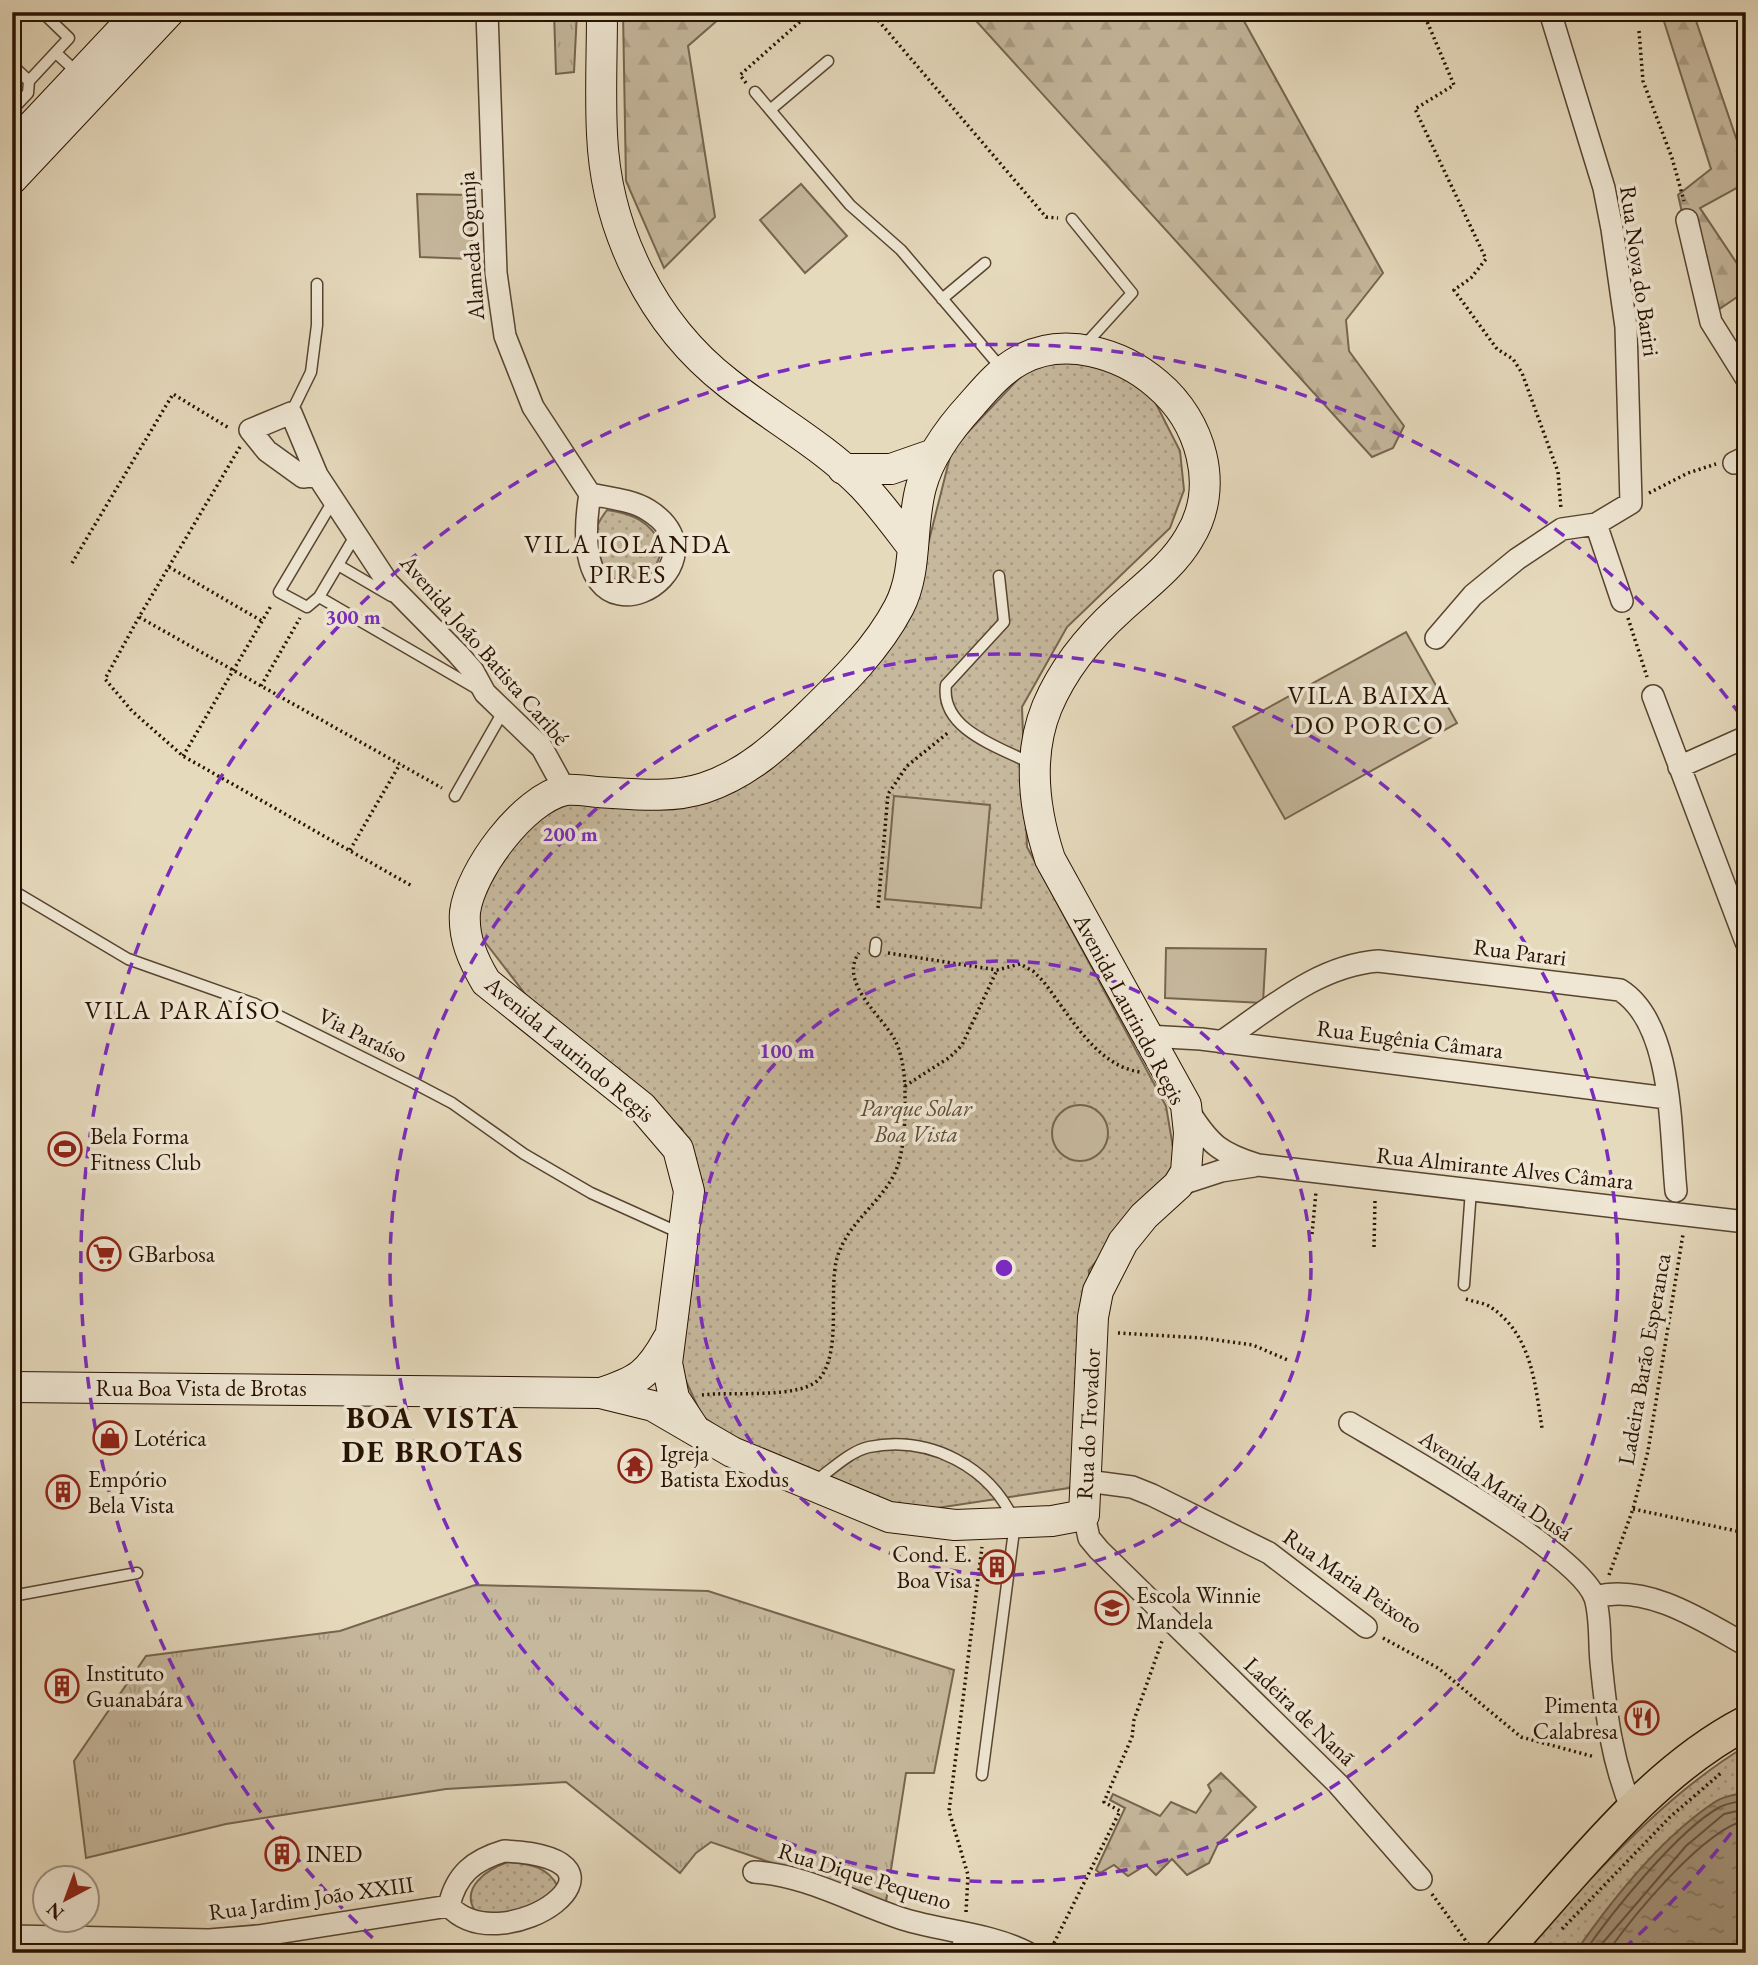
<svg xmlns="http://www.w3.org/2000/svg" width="1758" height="1965" font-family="'EB Garamond',serif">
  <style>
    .grass { fill: url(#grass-tufts); stroke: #76654f; stroke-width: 2 }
    .forest { fill: url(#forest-firs); stroke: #76654f; stroke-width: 2 }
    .park { fill: url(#park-dots); stroke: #76654f; stroke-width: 2 }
    .garden { fill: #c6b89d; stroke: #76654f; stroke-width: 2 }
    .water { fill: url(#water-ripples); stroke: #73614b; stroke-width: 2 }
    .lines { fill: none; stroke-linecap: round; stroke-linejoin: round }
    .shore { stroke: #66543f; stroke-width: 2 }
    .lane-casing { stroke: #574430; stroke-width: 13 }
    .street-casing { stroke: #574430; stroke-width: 24 }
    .secondary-casing { stroke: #271201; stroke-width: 32 }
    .primary-casing { stroke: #271201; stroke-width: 36 }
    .path { stroke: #271201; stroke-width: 3.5; stroke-dasharray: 2 3.5; stroke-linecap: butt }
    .lane { stroke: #efe7d4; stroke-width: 10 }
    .street { stroke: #efe7d4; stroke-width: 21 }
    .secondary { stroke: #efe7d4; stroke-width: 30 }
    .primary { stroke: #e6dabd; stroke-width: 33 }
    .ring { fill: none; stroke: #7b2cbf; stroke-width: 3.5; stroke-dasharray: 12 9 }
    .labels { text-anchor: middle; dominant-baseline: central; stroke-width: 7; stroke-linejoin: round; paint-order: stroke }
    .street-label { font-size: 23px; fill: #271201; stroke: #efe7d4 }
    .park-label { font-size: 23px; font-style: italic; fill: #5f4c38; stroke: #efe7d4 }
    .poi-label { font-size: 23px; fill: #271201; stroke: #efe7d4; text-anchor: start }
    .quarter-label { font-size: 26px; letter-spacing: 2px; fill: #271201; stroke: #efe7d4 }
    .district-label { font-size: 30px; font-weight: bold; letter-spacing: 2px; fill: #271201; stroke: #efe7d4 }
    .centre { fill: #7b2cbf; stroke: #efe7d4; stroke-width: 3.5 }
    .ring-label { font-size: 21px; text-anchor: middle; font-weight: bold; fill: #7b2cbf; stroke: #efe7d4; stroke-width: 7; stroke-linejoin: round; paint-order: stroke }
  </style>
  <defs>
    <pattern id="grass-tufts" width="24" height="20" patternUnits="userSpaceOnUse" patternTransform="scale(1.75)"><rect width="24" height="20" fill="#c6b89d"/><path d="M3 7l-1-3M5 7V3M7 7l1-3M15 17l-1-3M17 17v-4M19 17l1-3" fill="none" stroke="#aa9d85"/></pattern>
    <pattern id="forest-firs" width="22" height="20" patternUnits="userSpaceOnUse" patternTransform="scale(1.75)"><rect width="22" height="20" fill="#c6b89d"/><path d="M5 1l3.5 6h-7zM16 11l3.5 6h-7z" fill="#aa9d85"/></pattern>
    <pattern id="park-dots" width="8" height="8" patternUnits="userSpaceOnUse" patternTransform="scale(1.75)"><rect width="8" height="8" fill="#c6b89d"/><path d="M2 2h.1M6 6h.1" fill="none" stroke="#aa9d85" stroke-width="1.8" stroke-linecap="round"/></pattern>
    <pattern id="water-ripples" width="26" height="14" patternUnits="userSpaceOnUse" patternTransform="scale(1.75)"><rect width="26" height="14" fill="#a5967d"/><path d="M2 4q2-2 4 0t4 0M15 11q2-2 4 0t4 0" fill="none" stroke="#867964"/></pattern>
  </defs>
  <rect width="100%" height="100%" fill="#e6dabd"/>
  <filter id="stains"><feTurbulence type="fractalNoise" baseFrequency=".00286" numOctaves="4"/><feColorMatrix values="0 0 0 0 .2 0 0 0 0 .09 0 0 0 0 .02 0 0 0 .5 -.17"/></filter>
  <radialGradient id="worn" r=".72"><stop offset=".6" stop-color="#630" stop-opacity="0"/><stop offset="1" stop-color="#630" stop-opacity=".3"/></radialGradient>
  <!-- grass -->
  <path class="grass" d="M554,12H577L574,72L556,74Z
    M475,1585L708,1591L954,1670L934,1773H906L886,1902L711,1842L696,1853L680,1873L566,1782L446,1789L226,1824L86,1858L74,1761L146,1656L340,1631Z"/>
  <!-- forest -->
  <path class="forest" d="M623,12H727L688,46L715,217L664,268L626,181Z
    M968,12H1239L1383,273L1346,320L1349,351L1404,426L1393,448L1372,457Z
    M1661,12H1693L1746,167V183L1700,208L1746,277V291L1706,318L1678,195L1711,169Z
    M1221,1773L1256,1807L1218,1844L1209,1863L1187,1875L1172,1859L1156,1875L1146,1865L1128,1876L1114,1865L1100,1873L1096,1870L1125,1808L1110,1800L1113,1794L1160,1816L1171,1802L1196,1813L1211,1791L1208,1785Z"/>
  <!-- park -->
  <path class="park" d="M1061,358L1104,363L1149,390L1180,451L1184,490L1170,528L1067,627L1022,707L1027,847L1166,1106L1176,1165L1089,1270L1086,1465L1069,1488L904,1513L753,1452L702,1416L680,1368L693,1169L682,1129L526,995L478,933L477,901L526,823L568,804L735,790L911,612L952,449L1024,373Z
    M607,510C634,514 649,521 663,546C656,572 648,582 621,585C591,561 583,541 607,510Z
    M1746,1746V1792C1736,1795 1723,1796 1715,1802C1662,1837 1611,1901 1575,1953H1520C1591,1880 1658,1799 1746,1746Z
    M508,1862C529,1864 548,1866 558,1887L540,1920L475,1911C460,1887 488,1869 508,1862Z"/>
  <!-- garden -->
  <path class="garden" d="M801,184L847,236L805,273L760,220Z
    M417,194L471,195L472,259L420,257Z
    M1406,632L1457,723L1285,819L1233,727Z
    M894,796L990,805L981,908L885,899Z
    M1166,948L1266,949L1263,1003L1165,998Z
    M1052 1133a28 28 0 1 1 56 0a28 28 0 1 1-56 0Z"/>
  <!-- water -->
  <path class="water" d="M1746,1792V1953H1575C1611,1901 1662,1837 1715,1802C1723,1796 1736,1795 1746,1792Z"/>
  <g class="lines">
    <!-- shore -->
    <path class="shore" d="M1584,1953C1611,1913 1679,1829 1720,1807C1727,1803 1738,1802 1746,1800
      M1594,1953L1686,1846L1724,1814L1746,1809
      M1607,1953C1633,1916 1703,1830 1746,1820"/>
    <defs>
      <path id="lane" d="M56,53L80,75
        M12,65L29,81L69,38L42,12
        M755,92L850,205L901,250L1002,369
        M12,110L28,93L29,81
        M770,110L828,61
        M1072,219L1132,293L1083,347
        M942,299L985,263
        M291,413L311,372L317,325V284
        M355,536L319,597L479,690
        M338,565L391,596
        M999,576L1004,622L946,685C940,730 1000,747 1032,764
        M319,597L307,607L279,592L333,501
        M455,796L504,710
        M12,890L128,959L255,1004L414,1083L452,1103L524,1154L591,1193L682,1234
        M875,951L876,943
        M1464,1285L1471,1190
        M814,1482C830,1471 850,1451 869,1447C930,1435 991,1467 1015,1523L982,1775
        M12,1596L137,1573
        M955,1953L962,1931"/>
      <path id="street" d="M487,12L496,273L505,336L533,407L590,494
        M1687,220L1711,322L1746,378
        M1734,463L1746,457
        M317,475L303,477L267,451L250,430L291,413L317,475L388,583L458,654L473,671L485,693L542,748L565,790
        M590,494C609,498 632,500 648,510C740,567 560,676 590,494Z
        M1596,524L1622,601
        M1436,638L1473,595L1517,559L1562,529L1596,524L1631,503L1626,327L1612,229L1604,188L1550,12
        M1653,696L1746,942
        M1679,767L1746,737
        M1147,1036L1201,1039L1667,1098
        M1221,1042C1271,1008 1317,966 1378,961L1620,990C1674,1024 1670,1133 1676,1191
        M1188,1110C1210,1145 1220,1153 1258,1165L1746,1222
        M1178,1185L1221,1171L1254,1166
        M1350,1423C1396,1450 1580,1553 1595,1598C1601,1617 1599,1642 1601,1662C1606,1714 1612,1763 1633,1812
        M1087,1481L1132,1487L1152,1495L1269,1553L1366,1627
        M1084,1515L1089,1538L1099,1550L1338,1784L1421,1879
        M1595,1597C1646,1583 1702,1620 1746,1645
        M504,1851C657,1857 504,1965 449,1906C456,1874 474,1860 504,1851Z
        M754,1872C807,1875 853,1903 903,1919C945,1932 989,1933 1028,1953
        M12,1936L209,1940L258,1936L449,1906"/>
      <path id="secondary" d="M602,12C602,53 600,94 602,134C606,230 652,324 728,383C771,417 824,446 863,486C881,505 897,527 913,548
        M12,147L139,12
        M12,179L169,12
        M843,469H891L934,454
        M12,1387L600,1393L653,1406L732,1452L889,1517L955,1525L1052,1521L1084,1515L1093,1317L1098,1291L1123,1242L1144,1216L1178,1185L1186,1172L1189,1133L1186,1105L1050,859C1034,810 1027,756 1047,707C1063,669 1091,635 1120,609C1144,587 1173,566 1189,538C1221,487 1201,421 1157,384C1121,353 1064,336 1020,360C1001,370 986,388 972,404C950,428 929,456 921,487C910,527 918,570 899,607C877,649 843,682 810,714C778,745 747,774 704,788C670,799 632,794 598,792C588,791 575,789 565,790C523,799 470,872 465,912C463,938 473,960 486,982L642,1107L678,1149L689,1191L667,1363L674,1398L695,1430
        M601,1393C638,1381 649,1374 668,1339"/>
      <path id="primary" d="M1502,1953C1575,1874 1649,1773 1746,1723"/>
    </defs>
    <!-- lane casing -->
    <use href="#lane" class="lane-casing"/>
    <!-- street casing -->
    <use href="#street" class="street-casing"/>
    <!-- secondary casing -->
    <use href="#secondary" class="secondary-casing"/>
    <!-- primary casing -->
    <use href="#primary" class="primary-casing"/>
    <!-- path -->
    <path class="path" d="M871,12L1046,217L1058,218
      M1423,12L1454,85L1415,109L1486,259L1471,278L1454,290L1497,349L1513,359L1522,373L1558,472L1561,509
      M1639,31L1643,81L1672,158L1684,201
      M746,83L740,75L811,12
      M240,447L139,617L442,788
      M1649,493L1688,473L1716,464
      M72,563L173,394L229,428
      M169,567L262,621
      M139,617L105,679L132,711L183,756L412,886
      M1628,618L1647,677
      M261,686L300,618
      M183,756L271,606
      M350,850L400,764
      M878,908L888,794L907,766L949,732
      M888,953L997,970L1020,964L1033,971L1043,981C1069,1014 1096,1066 1140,1072
      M905,1086L950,1057L962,1045L997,970
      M1312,1234L1316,1192
      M1374,1247L1375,1200
      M1466,1299C1474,1302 1486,1303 1492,1308C1532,1336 1535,1384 1542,1428
      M1118,1333L1202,1338L1253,1345L1290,1361
      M702,1395C731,1391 802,1400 820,1378C842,1350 828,1291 837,1258C847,1224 878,1205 894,1175C906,1150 905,1114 905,1086C904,1071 902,1054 895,1040C882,1016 838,982 859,953
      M1633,1509L1746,1533
      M1609,1575L1633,1509L1648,1451L1683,1234
      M1383,1638L1438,1668L1521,1737L1595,1757
      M1432,1894L1474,1952
      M966,1912L968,1875L949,1811L982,1547
      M1562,1929L1670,1817L1721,1773
      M1049,1953L1120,1811L1104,1802L1132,1737L1134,1720L1162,1641"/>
    <!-- lane -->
    <use href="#lane" class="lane"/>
    <!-- street -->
    <use href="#street" class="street"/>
    <!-- secondary -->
    <use href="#secondary" class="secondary"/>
    <!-- primary -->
    <use href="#primary" class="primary"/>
  </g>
  <!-- distance rings -->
  <g class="ring">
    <circle cx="1004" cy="1268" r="307"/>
    <circle cx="1004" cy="1268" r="614"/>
    <path d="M1744 1816A921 921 0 0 1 1620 1952M388 1952A921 921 0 1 1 1744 720"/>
  </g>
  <!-- icons -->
  <defs>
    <symbol id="stadium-ring" viewBox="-11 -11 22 22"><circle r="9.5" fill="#efe7d4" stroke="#8f2418" stroke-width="1.5"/><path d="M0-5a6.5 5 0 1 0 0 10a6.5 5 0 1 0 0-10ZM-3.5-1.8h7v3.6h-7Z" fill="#8f2418"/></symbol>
    <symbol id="supermarket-ring" viewBox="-11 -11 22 22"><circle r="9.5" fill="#efe7d4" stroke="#8f2418" stroke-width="1.5"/><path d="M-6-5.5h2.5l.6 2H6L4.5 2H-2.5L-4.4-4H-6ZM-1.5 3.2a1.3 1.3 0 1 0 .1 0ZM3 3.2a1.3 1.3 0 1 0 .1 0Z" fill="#8f2418"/></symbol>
    <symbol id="shop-ring" viewBox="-11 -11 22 22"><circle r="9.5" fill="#efe7d4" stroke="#8f2418" stroke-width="1.5"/><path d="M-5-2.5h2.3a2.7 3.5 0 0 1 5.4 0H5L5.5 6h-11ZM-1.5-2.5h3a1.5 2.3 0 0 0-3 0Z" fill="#8f2418"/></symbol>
    <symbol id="temple-ring" viewBox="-11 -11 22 22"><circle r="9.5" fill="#efe7d4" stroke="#8f2418" stroke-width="1.5"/><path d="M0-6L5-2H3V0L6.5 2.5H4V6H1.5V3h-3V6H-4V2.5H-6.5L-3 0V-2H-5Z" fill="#8f2418"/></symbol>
    <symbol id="building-ring" viewBox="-11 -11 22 22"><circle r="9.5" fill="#efe7d4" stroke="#8f2418" stroke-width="1.5"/><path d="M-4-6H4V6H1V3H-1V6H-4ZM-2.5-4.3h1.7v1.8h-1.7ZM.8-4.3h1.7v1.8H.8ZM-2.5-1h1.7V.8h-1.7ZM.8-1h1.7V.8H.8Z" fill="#8f2418"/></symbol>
    <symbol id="university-ring" viewBox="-11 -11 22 22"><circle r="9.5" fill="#efe7d4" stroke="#8f2418" stroke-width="1.5"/><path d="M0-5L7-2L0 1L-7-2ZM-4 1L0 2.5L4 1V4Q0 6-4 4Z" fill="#8f2418"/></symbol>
    <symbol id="restaurant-ring" viewBox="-11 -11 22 22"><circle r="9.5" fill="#efe7d4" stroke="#8f2418" stroke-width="1.5"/><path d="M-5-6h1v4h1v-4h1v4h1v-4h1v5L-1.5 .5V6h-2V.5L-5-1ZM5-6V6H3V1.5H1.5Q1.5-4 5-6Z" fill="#8f2418"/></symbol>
  </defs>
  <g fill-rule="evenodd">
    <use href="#stadium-ring" x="46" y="1130" width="38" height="38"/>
    <use href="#supermarket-ring" x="85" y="1235" width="38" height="38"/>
    <use href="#shop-ring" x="91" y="1419" width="38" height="38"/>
    <use href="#temple-ring" x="616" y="1447" width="38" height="38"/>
    <use href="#building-ring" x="44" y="1473" width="38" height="38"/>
    <use href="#building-ring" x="978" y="1548" width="38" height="38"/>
    <use href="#university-ring" x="1093" y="1589" width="38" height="38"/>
    <use href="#building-ring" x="43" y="1667" width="38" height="38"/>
    <use href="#restaurant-ring" x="1623" y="1699" width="38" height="38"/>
    <use href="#building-ring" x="263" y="1835" width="38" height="38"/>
  </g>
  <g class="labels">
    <!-- street labels -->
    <g class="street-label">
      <text transform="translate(471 246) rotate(-94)">Alameda Ogunja</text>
      <text transform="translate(1640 271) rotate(82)">Rua Nova do Bariri</text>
      <text transform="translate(485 650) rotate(49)">Avenida João Batista Caribé</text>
      <text transform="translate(1520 952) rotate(7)">Rua Parari</text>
      <text transform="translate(1130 1009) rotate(62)">Avenida Laurindo Regis</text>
      <text transform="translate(363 1035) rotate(26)">Via Paraíso</text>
      <text transform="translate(1410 1039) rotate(7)">Rua Eugênia Câmara</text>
      <text transform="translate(570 1049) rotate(40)">Avenida Laurindo Regis</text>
      <text transform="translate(1505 1168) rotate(6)">Rua Almirante Alves Câmara</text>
      <text transform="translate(1644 1359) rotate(-80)">Ladeira Barão Esperanca</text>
      <text x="201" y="1388">Rua Boa Vista de Brotas</text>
      <text transform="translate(1088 1424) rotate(-87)">Rua do Trovador</text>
      <text transform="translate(1496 1485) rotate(34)">Avenida Maria Dusá</text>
      <text transform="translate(1353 1581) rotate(35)">Rua Maria Peixoto</text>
      <text transform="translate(1300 1711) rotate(44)">Ladeira de Nanã</text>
      <text transform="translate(865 1876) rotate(17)">Rua Dique Pequeno</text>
      <text transform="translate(311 1898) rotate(-8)">Rua Jardim João XXIII</text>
    </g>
    <!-- park labels -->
    <g class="park-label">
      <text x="916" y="1108">Parque Solar<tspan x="916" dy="26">Boa Vista</tspan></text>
    </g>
    <!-- poi labels -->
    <g class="poi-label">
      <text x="90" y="1136">Bela Forma<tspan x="90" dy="26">Fitness Club</tspan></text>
      <text x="128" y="1254">GBarbosa</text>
      <text x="134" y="1438">Lotérica</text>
      <text x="660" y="1453">Igreja<tspan x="660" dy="26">Batista Exodus</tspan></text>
      <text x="88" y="1479">Empório<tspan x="88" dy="26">Bela Vista</tspan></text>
      <text x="972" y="1554" text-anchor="end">Cond. E.<tspan x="972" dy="26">Boa Visa</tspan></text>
      <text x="1136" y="1595">Escola Winnie<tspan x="1136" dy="26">Mandela</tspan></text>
      <text x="86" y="1673">Instituto<tspan x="86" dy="26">Guanabára</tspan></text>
      <text x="1618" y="1705" text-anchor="end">Pimenta<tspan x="1618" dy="26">Calabresa</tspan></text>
      <text x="306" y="1854">INED</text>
    </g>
    <!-- quarter labels -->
    <g class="quarter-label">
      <text x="628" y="544">VILA IOLANDA<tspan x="628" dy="30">PIRES</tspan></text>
      <text x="1369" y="695">VILA BAIXA<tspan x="1369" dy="30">DO PORCO</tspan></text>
      <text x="183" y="1010">VILA PARAÍSO</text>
    </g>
    <!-- district labels -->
    <g class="district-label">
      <text x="433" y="1417">BOA VISTA<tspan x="433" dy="34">DE BROTAS</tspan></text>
    </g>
  </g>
  <circle cx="1004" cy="1268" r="10" class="centre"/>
  <g class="ring-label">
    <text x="353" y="624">300 m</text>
    <text x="570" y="841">200 m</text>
    <text x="787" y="1058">100 m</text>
  </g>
  <!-- margin -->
  <rect width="1758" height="1965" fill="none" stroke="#e6dabd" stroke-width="42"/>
  <rect x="14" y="14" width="1730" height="1937" fill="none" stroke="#271201" stroke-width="3.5"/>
  <rect x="21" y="21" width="1716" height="1923" fill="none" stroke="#271201" stroke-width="2"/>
  <!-- north arrow -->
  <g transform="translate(66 1899) rotate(221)"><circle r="33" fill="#efe7d4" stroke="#9f9280" stroke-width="2"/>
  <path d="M0-5L12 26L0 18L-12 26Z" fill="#8f2418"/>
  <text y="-10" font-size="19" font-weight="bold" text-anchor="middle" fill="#271201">N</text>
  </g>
  <rect width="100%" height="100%" filter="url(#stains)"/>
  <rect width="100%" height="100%" fill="url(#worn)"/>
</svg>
